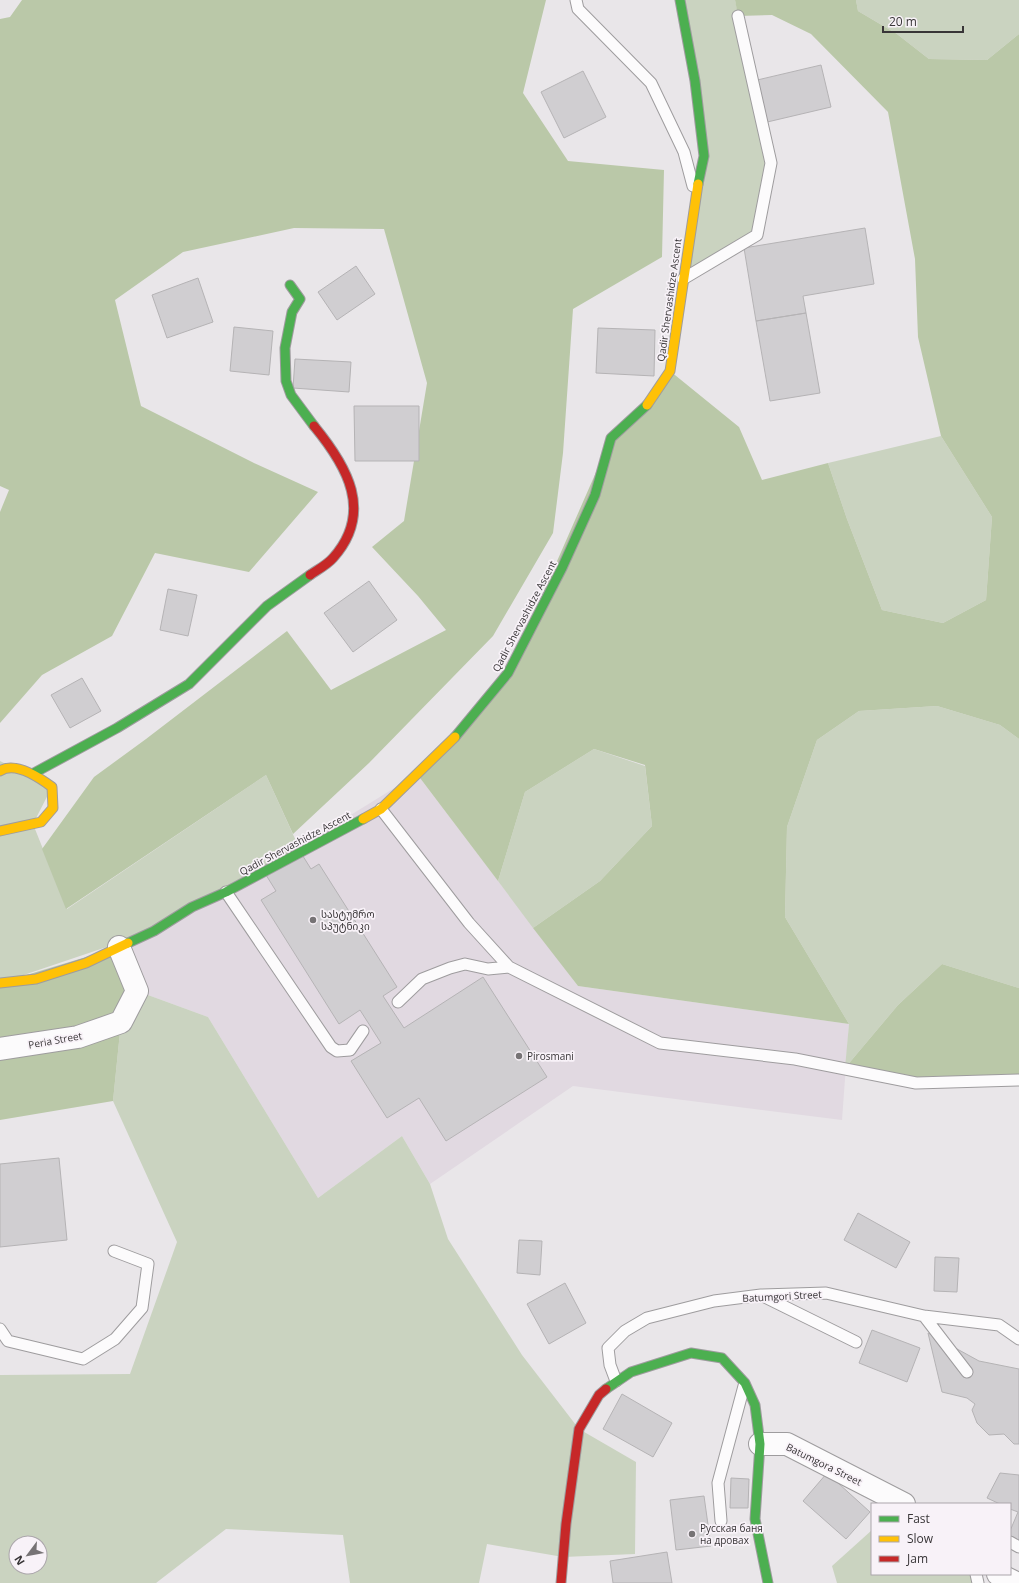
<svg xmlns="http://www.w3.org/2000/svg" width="1019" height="1583" font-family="'Open Sans','Noto Sans Georgian',sans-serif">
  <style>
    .built { fill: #e1d9e1 }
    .green { fill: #cad3c0; fill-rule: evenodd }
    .forest { fill: #bac8a8 }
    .building { fill: #d0ced1; stroke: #b5b3b5 }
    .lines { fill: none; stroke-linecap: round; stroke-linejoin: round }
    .lane-casing { stroke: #9e9c9e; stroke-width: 13 }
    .street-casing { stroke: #9e9c9e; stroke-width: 24 }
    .fast-casing { stroke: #9e9c9e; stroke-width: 11 }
    .slow-casing { stroke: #9e9c9e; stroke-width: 11 }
    .jam-casing { stroke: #9e9c9e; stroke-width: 11 }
    .path { stroke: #c8c6c7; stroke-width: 2.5; stroke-dasharray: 2 2; stroke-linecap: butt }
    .lane { stroke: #fcfbfc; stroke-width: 11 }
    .street { stroke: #fcfbfc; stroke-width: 22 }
    .fast { stroke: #4caf50; stroke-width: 9 }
    .slow { stroke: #ffc107; stroke-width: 9 }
    .jam { stroke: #c62828; stroke-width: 9 }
    .poi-dot { fill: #767375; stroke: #f8f2f8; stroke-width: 1.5 }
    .labels { text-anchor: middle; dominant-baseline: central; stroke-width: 3.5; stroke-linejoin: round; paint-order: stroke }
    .street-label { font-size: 10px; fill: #383537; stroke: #f8f2f8 }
    .poi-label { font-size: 10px; fill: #383537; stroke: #f8f2f8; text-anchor: start }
  </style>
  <rect width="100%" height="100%" fill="#e9e6e9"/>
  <!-- built -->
  <path class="built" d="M417,774L578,986L849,1024L842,1120L573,1086L430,1184L402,1136L318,1198L208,1017L137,991L119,947L226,892Z"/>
  <!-- green -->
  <path class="green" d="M680,0H735L771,163L757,235L683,279L704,156Z
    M856,0H1019V34L987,60L929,59L897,34L858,11Z
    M941,436L992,517L986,600L943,623L882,610L847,519L828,463Z
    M937,706L1000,725L1019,739V988L942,964L898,1005L845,1068L849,1024L785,917L787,827L817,740L859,711Z
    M594,749L645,766L652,826L600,881L533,928L498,881L525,792Z
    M0,761L52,787L33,824L67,909L266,775L301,852L154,931L0,983Z
    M137,991L208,1017L318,1198L402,1136L430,1184L448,1239L522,1355L579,1429L636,1462L635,1554L563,1557L487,1544L479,1583H350L343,1535L226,1529L156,1583H0V1375L130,1374L177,1242L113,1101L121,1022ZM16,1543H40V1567H16Z
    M872,1530V1574H976L978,1583H837L832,1566Z"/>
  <!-- forest -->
  <path class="forest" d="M22,0H546L523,93L568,161L664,170L662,257L573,309L563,453L553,533L493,636L369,763L293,834L266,775L66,909L42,849L94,777L146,739L287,631L331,690L446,630L418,596L372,547L404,521L427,383L384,229L294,228L183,252L115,300L141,406L254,463L318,492L249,572L155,553L112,636L42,675L0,723V512L9,490L0,486V19L10,17Z
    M735,0H856L858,11L897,34L929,59L987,60L1019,34V739L1000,725L937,706L859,711L817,740L787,827L785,917L849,1024L578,986L533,928L600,881L652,826L645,765L594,749L525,792L498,881L417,774L508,673L611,438L670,371L739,427L762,480L828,463L847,519L882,610L943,623L986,600L992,517L941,436L918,337L915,259L888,112L811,34L772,15L738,16Z
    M119,947L130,972L121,1022L113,1101L0,1120V983Z
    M942,964L1019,988V1080L916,1083L845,1068L898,1005Z"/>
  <!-- building -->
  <path class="building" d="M821,65L831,107L763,123L753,81Z
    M583,71L606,117L564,138L541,92Z
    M865,228L874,284L803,296L806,313L756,321L744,248Z
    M356,266L375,294L337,320L318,292Z
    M198,278L213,322L167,338L152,295Z
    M806,313L820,393L770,401L756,321Z
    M234,327L273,331L269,375L230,371Z
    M598,328L655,330L654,376L596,373Z
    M295,359L351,362L349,392L293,388Z
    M354,406H419V461H355Z
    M369,581L397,620L353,652L324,613Z
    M168,589L197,595L188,636L160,630Z
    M82,678L101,711L70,728L51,695Z
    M301,853L311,869L319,864L397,987L383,996L404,1028L483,977L547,1077L446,1141L419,1098L387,1118L351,1061L381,1043L360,1010L339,1024L261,900L276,891L266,875Z
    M59,1158L67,1240L0,1247V1164Z
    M858,1213L910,1242L896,1268L844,1240Z
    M519,1240L542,1241L540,1275L517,1273Z
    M935,1257L959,1258L957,1292L934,1291Z
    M565,1283L586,1323L549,1344L527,1304Z
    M872,1330L920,1348L907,1382L859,1363Z
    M928,1333L979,1361L1019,1369V1444H1014L1004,1434L989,1435L977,1423L972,1410L975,1404L967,1398L942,1392Z
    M622,1394L672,1423L653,1457L603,1429Z
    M827,1473L870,1512L846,1539L803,1501Z
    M1000,1473L1019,1475V1544L1010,1539V1531L1018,1512L1010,1509V1504H1000L987,1498Z
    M731,1478L749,1479L748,1508H730Z
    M704,1496L711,1546L676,1550L670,1500Z
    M667,1552L672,1583H613L610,1561Z"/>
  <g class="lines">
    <defs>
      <path id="lane" d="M576,0L578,9L651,83L684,152L693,186
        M683,279L757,235L771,163L738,16
        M381,809L469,923L509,967L660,1043L795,1059L916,1083L1019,1080
        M226,892L331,1047L337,1051L350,1050L363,1031
        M398,1002L422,979L450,968L465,964L488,969L509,967
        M763,1296L856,1342
        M924,1316L967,1372
        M0,1329L8,1341L83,1359L115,1339L142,1308L148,1264L114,1251
        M616,1381L610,1365L608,1348L625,1331L647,1318L714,1301L761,1295L826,1293L924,1316L999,1325L1019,1339
        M721,1521L718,1483L744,1386
        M1010,1542L1019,1547
        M976,1574L978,1583"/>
      <path id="street" d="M0,1049L78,1037L121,1022L137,991L119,947
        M760,1444H787L904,1504
        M998,1574L1016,1583"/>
      <path id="fast" d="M680,0L695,81L704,156L698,184
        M290,285L300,299L292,312L285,348L286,381L291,395L314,426
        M455,737L508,673L562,568L595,495L611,438L647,405
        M34,773L117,728L189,684L267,606L310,575
        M128,943L154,931L192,907L226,892L363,819
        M606,1389L631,1372L691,1353L722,1358L745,1383L755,1405L760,1444L755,1519L768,1583"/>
      <path id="slow" d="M647,405L670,371L698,184
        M0,771C15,761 40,778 52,787L53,808L41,822L0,831
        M363,819L381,809L455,737
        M0,983L36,979L86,963L128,943"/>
      <path id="jam" d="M310,575C317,570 327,565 333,558C374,512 347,466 314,426
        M561,1583L566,1524L579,1429L599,1395L606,1389"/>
    </defs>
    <!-- lane casing -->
    <use href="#lane" class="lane-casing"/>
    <!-- street casing -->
    <use href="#street" class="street-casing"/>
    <!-- fast casing -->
    <use href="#fast" class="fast-casing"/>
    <!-- slow casing -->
    <use href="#slow" class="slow-casing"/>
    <!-- jam casing -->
    <use href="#jam" class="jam-casing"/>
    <!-- path -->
    <path class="path" d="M727,1539V1546"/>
    <!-- lane -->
    <use href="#lane" class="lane"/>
    <!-- street -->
    <use href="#street" class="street"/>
    <!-- fast -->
    <use href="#fast" class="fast"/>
    <!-- slow -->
    <use href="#slow" class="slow"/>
    <!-- jam -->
    <use href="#jam" class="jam"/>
  </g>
  <!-- markers -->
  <g class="poi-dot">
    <circle cx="313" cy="920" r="4"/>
    <circle cx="519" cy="1056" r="4"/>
    <circle cx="692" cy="1534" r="4"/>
  </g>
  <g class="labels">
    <!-- street labels -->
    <g class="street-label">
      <text transform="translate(669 300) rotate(-82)">Qadir Shervashidze Ascent</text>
      <text transform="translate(524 616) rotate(-62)">Qadir Shervashidze Ascent</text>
      <text transform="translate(295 843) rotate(-28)">Qadir Shervashidze Ascent</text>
      <text transform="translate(55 1040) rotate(-10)">Peria Street</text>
      <text transform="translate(782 1296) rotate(-3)">Batumgori Street</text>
      <text transform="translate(824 1464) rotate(26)">Batumgora Street</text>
    </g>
    <!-- poi labels -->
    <g class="poi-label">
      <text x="321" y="914">სასტუმრო<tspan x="321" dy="12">სპუტნიკი</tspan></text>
      <text x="527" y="1056">Pirosmani</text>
      <text x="700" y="1528">Русская баня<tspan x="700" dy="12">на дровах</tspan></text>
    </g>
  </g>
  <!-- legend -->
  <rect x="871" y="1503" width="140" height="72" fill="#f8f2f8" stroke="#aba6ab"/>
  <rect x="879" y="1516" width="20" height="6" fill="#4caf50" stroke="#aba6ab"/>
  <text x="907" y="1523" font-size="12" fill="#383537">Fast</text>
  <rect x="879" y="1536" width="20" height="6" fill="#ffc107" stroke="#aba6ab"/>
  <text x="907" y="1543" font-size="12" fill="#383537">Slow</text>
  <rect x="879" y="1556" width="20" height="6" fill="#c62828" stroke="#aba6ab"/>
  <text x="907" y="1563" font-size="12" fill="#383537">Jam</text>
  <!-- north arrow -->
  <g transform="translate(28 1555) rotate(238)"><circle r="19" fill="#f8f2f8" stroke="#aba6ab"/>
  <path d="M0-3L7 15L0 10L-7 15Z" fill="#767375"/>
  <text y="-6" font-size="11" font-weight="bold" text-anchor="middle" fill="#383537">N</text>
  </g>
  <!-- scale -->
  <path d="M883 26v6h80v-6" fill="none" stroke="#383537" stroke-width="2"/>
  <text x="889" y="26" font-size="12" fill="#383537" stroke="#f8f2f8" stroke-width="3" paint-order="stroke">20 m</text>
</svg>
